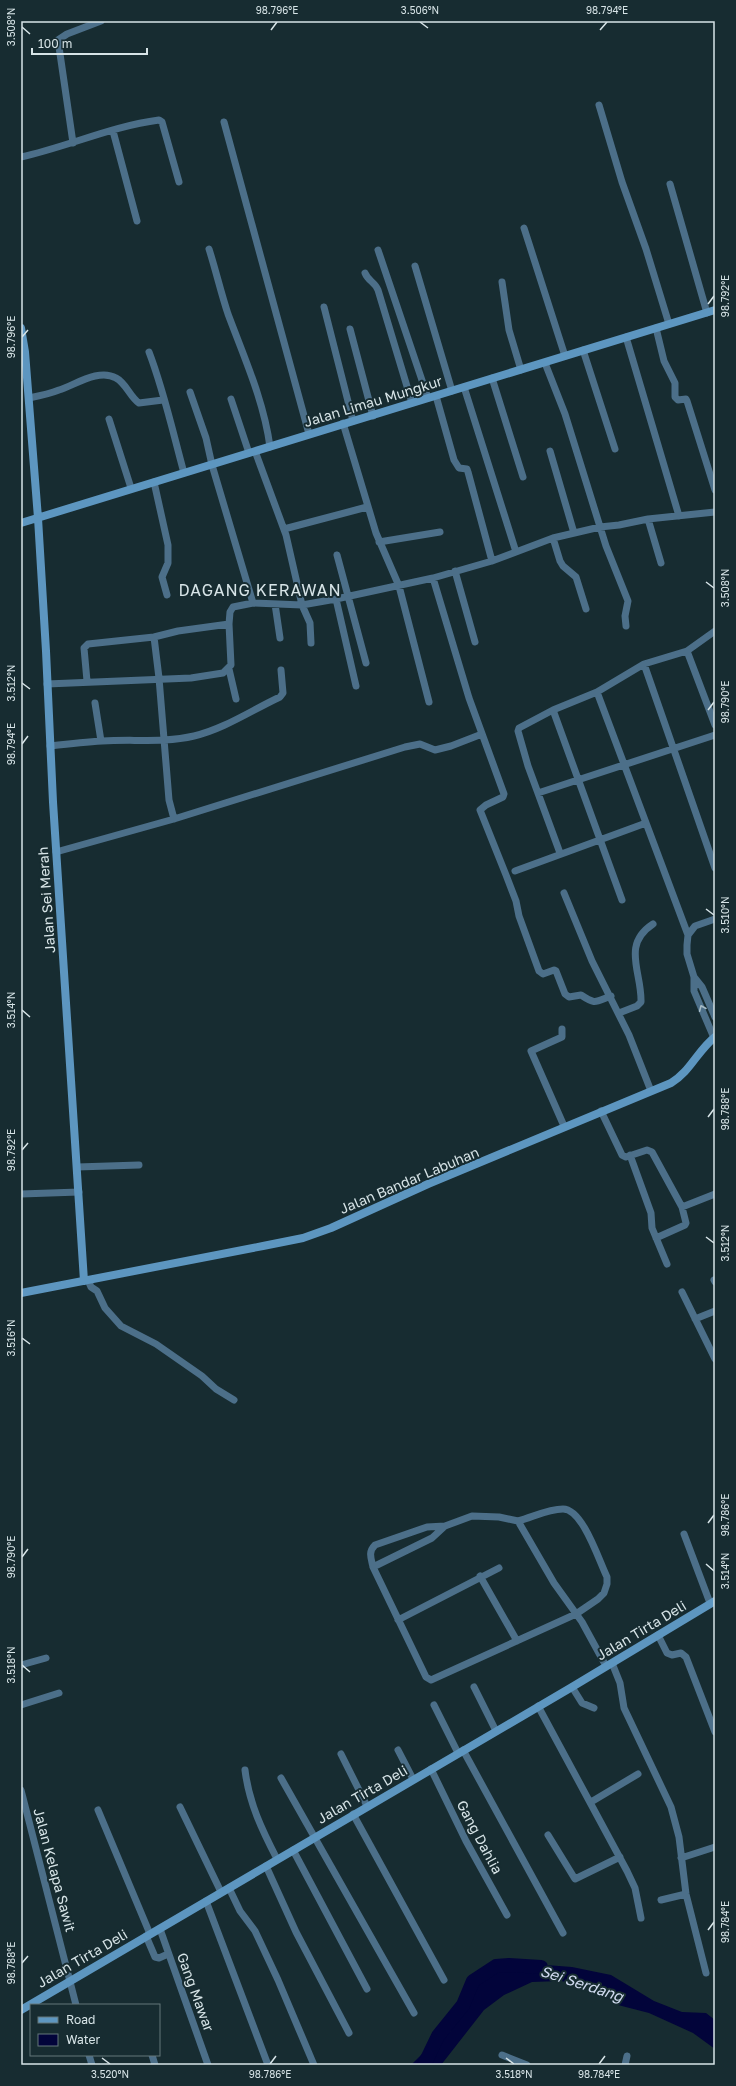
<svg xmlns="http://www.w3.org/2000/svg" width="736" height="2086" font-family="'Golos Text',sans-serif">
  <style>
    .water { fill: #02043a }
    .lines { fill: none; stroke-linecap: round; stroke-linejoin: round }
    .river { stroke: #02043a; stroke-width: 14 }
    .street { stroke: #4c6f89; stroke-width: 7 }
    .secondary { stroke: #5d96c0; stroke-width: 8 }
    .oneway { stroke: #a6bbc6 }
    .ticks { fill: none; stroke: #d7e4e7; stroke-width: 1.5 }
    .labels { text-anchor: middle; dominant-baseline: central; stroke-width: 4; stroke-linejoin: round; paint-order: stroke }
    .street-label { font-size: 14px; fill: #d7e4e7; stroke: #172c31 }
    .water-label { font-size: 15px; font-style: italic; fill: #d0daef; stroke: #172c31 }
    .quarter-label { font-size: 16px; letter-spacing: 1px; fill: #d7e4e7; stroke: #172c31 }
    .neatline { fill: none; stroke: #d7e4e7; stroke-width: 1.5 }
    .ticks-label { font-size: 10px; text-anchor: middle; fill: #d7e4e7 }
  </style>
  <rect width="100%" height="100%" fill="#172c31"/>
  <!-- water -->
  <path class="water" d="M533,1964L572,1967L611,1975L654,2001L682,2012L706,2013L715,2020V2049L693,2033L649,2013L618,2005L589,1986L561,1981L532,1982L504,1995L484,2010L441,2065H411L433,2043L451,2031C453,2022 455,2008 460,2001C478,1975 504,1969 533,1964Z"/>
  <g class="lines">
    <!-- river -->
    <path class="river" d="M424,2065L438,2036L463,2005L473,1981L496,1966L509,1965L541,1967"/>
    <!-- street -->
    <path class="street" d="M599,105L622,182L646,249L669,324
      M224,122L309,434
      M113,131L137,221
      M73,143L58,40L67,34L101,21
      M21,157C67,147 112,126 159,120L162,122L179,182
      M670,184L707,313
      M524,228L565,356
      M209,249C216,271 221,293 228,314C244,357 264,401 270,447
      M378,250L428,398
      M415,266L452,391
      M365,273C368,281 375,282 378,290L412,403
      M502,282L509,330L521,370
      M324,307L353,421
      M656,328L664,361L675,383V397L678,400L686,399L687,401L715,490
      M350,329L373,416
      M626,337L679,516
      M583,350L615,449
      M149,352C164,391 173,433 184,473
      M545,363L565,414L606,546L628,601L625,616L626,626
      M492,378L523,477
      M464,387L516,552
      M190,392L206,438L212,465L253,603
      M436,396L454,460L459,468L467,469L468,472L492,561
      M29,398C39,396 49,394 59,390C75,385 99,368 116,378C126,383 130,397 139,403L163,400
      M231,399L249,453
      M109,419L131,488
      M343,423L376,533L399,586L429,702
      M255,451L286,535L302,605L310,623L311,643
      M550,451L574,533
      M154,482L168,545V563L162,577L167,595
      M648,519L661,563
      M284,529L367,507
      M553,538L560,561L563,566L576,577L586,609
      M379,542L440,532
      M337,555L366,663
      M455,571L475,642
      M433,578L469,698L504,794L503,797L486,805L480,810L506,875L516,901L519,916L539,971L543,974L554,970L556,971L565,994L569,997L581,995C596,1005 595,1002 611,996
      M336,599L356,686
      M275,604L280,638
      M154,637L159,678L169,800L174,819
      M687,651L715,725
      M644,664L715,868
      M229,669L236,699
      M87,681L84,648L88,644L154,637L178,631L229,624
      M47,684L191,678L223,673L231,665L229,624L230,612L233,607L253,603L302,605L336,599L433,578L492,561L553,538L600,527L619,525L648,519L715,512
      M597,692L688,935
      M95,703L101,741
      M553,710L622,900
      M50,746C67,744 84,742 102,741C132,739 164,743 194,736C224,729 252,710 280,697L283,693L281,670
      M538,793L715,735
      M56,852L174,819L405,747L420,744L435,750L451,746L482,734
      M560,853L528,766L518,731L519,728L553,710L597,692L644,664L687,651L715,631
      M515,871L646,823
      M564,893L592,961L629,1035L651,1091
      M694,977L702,987L715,1017
      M619,1013L637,1006L641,1002C642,972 621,945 653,924
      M562,1029V1037L531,1051L564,1126
      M714,1038L694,991V977L687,954V945L688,935L695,926L715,919
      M601,1111L622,1155L626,1157L647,1150L652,1152L682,1207L715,1194
      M630,1155L651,1213L652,1228L667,1264
      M77,1167L139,1165
      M21,1194L79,1192
      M656,1238L685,1225L686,1223L682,1207
      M88,1280L91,1287L97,1291L105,1308L121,1326L156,1344L202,1376L216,1389L234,1400
      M714,1280L715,1282
      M682,1292L715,1359
      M695,1319L715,1311
      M518,1521C533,1517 548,1509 563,1509C583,1509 599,1561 607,1577V1584L604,1593L598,1599L576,1614L431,1680L426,1677L373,1567L432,1538L445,1526L472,1516L499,1517L518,1521L554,1583L582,1622L606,1666
      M684,1534L710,1603
      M373,1567C371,1558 368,1552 375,1545L427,1527L445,1526
      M480,1576L517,1641
      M398,1620L499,1568
      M658,1635L667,1653L672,1655L681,1653L686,1657L715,1732
      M612,1663L620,1683L624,1708L671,1807L679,1837L686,1894L706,1973
      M21,1665L46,1658
      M474,1687L496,1731
      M572,1687L582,1703L594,1708
      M21,1705L59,1693
      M434,1705L458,1753
      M538,1706L627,1871L635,1888L641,1918
      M398,1750L413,1779
      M463,1750L563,1933
      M341,1754L367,1806
      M431,1769L466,1841L507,1915
      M245,1770C249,1803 262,1830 277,1859
      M281,1778L414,2013
      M21,1790L76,2005
      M591,1802L638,1774
      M180,1807L221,1892
      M98,1810L150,1934
      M353,1814L444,1980
      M548,1835L575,1879L620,1857
      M293,1850L367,1989
      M681,1858L715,1847
      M266,1866L296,1932L349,2033
      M229,1888L240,1911L255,1931L278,1980L314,2065
      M661,1900L686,1894
      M206,1901L268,2065
      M160,1929L208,2065
      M146,1936L155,1957L159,1958L168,1954
      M89,2055L92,2065
      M152,2055L155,2065
      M502,2055L527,2065
      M625,2065L627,2056"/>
    <!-- secondary -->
    <path class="secondary" d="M21,328L25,352L38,518L46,651L53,802L84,1281
      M21,523L715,310
      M21,1293L263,1246L303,1238L331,1228L428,1184L671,1083C690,1072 698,1050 715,1037
      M21,2010L572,1687L715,1601"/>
  </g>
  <!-- one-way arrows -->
  <defs><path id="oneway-chevron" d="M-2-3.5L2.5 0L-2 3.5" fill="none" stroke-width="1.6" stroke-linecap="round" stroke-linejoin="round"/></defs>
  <use class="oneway" href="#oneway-chevron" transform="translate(702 1008) rotate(-113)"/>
  <!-- ticks -->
  <path class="ticks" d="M420,22L428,28M22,27L30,34M271,30L277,22M600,30L607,22M708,304L714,296M22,337L28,330M706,582L714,588M22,683L30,689M708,710L714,702M22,744L28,736M706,909L714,915M22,1010L30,1017M708,1117L714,1109M22,1150L28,1143M706,1237L714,1243M22,1338L30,1344M708,1523L714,1515M22,1557L28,1549M706,1564L714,1571M22,1665L30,1672M708,1930L714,1922M22,1963L28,1956M102,2058L110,2064M506,2058L514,2064M270,2064L276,2056M599,2064L605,2056"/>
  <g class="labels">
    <!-- street labels -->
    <g class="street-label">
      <text transform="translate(373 401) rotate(-17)">Jalan Limau Mungkur</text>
      <text transform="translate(46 900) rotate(-94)">Jalan Sei Merah</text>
      <text transform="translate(409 1180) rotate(-23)">Jalan Bandar Labuhan</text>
      <text transform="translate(641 1630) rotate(-31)">Jalan Tirta Deli</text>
      <text transform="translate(362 1794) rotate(-30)">Jalan Tirta Deli</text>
      <text transform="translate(480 1837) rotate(62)">Gang Dahlia</text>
      <text transform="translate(55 1870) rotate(75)">Jalan Kelapa Sawit</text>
      <text transform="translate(82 1958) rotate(-30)">Jalan Tirta Deli</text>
      <text transform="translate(196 1992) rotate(70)">Gang Mawar</text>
    </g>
    <!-- water labels -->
    <g class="water-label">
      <text transform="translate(582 1983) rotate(18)">Sei Serdang</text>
    </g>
    <!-- quarter labels -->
    <g class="quarter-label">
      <text x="260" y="590">DAGANG KERAWAN</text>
    </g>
  </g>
  <!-- border -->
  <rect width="736" height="2086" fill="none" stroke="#172c31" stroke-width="44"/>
  <!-- legend -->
  <rect x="30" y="2004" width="130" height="52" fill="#172c31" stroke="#64767a"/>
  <rect x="38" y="2017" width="20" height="6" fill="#5d96c0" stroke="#64767a"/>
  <text x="66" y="2024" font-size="12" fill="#d7e4e7">Road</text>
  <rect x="38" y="2034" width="20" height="12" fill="#02043a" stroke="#64767a"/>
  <text x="66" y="2044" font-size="12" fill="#d7e4e7">Water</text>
  <!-- scale -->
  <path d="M32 48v6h115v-6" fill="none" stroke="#d7e4e7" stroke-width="2"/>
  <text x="38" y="48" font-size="12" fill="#d7e4e7" stroke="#172c31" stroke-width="3" paint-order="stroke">100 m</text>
  <rect x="22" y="22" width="692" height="2042" class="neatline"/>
  <g class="ticks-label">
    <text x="277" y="14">98.796°E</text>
    <text x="420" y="14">3.506°N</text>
    <text x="607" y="14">98.794°E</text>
    <text transform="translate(11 27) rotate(-90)" y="4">3.508°N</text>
    <text transform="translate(725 296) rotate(-90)" y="4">98.792°E</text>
    <text transform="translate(11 337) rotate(-90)" y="4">98.796°E</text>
    <text transform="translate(725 588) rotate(-90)" y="4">3.508°N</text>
    <text transform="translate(11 683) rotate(-90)" y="4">3.512°N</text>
    <text transform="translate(725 702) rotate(-90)" y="4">98.790°E</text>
    <text transform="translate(11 744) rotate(-90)" y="4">98.794°E</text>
    <text transform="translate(725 915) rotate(-90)" y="4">3.510°N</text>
    <text transform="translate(11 1010) rotate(-90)" y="4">3.514°N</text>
    <text transform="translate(725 1109) rotate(-90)" y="4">98.788°E</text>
    <text transform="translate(11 1150) rotate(-90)" y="4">98.792°E</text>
    <text transform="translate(725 1243) rotate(-90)" y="4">3.512°N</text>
    <text transform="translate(11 1338) rotate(-90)" y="4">3.516°N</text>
    <text transform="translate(725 1515) rotate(-90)" y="4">98.786°E</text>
    <text transform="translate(11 1557) rotate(-90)" y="4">98.790°E</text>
    <text transform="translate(725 1571) rotate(-90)" y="4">3.514°N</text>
    <text transform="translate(11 1665) rotate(-90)" y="4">3.518°N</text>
    <text transform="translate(725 1922) rotate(-90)" y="4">98.784°E</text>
    <text transform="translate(11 1963) rotate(-90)" y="4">98.788°E</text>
    <text x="110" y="2078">3.520°N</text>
    <text x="270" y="2078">98.786°E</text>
    <text x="514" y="2078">3.518°N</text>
    <text x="599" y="2078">98.784°E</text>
  </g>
</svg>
